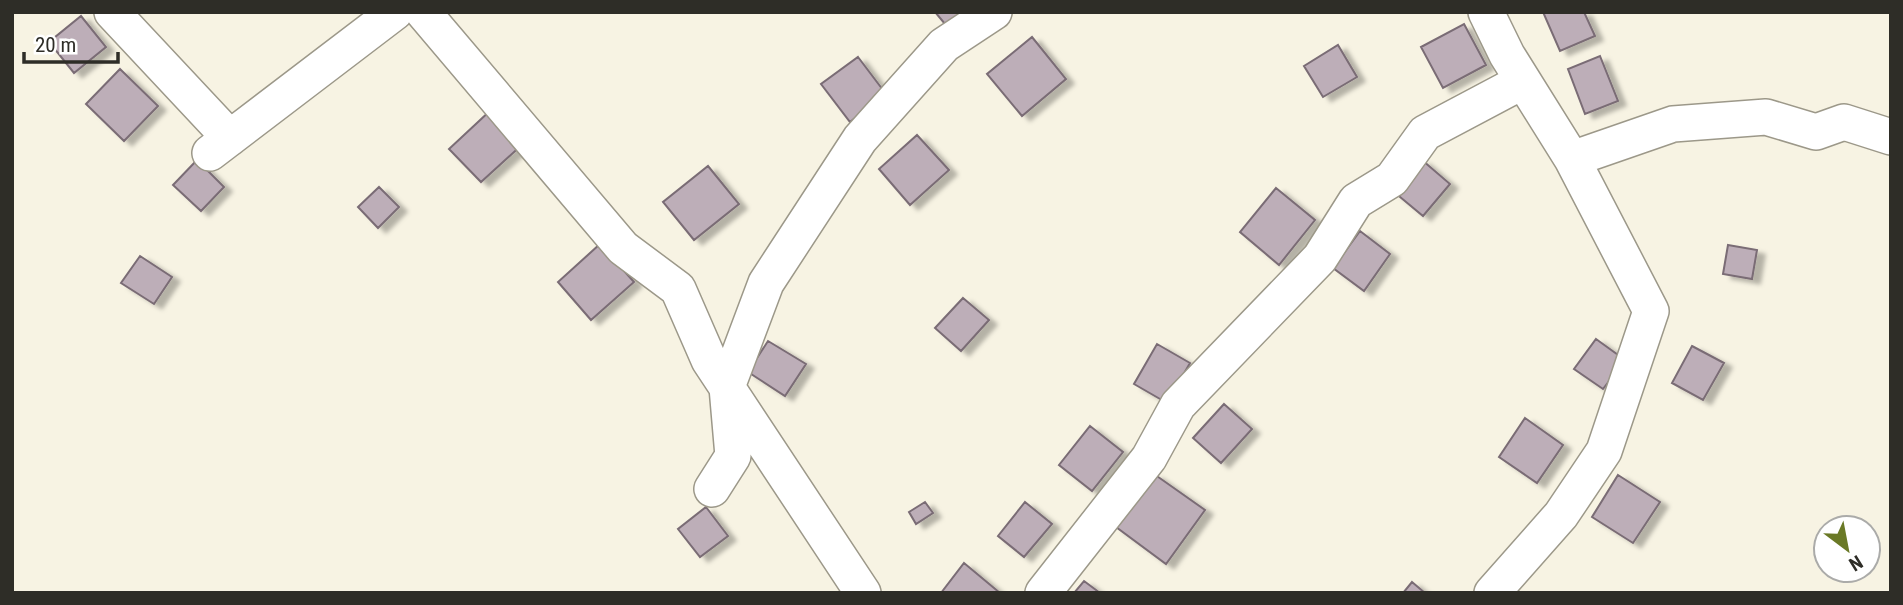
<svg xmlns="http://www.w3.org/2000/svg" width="1903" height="605" font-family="'Roboto Condensed',sans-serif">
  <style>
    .building { fill: #bdaeb8; stroke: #7a6c75; stroke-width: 2; filter: url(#shadow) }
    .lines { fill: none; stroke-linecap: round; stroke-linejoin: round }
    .street-casing { stroke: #9c9889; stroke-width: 38 }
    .street { stroke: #fff; stroke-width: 35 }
  </style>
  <defs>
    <filter id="shadow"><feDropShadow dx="8" dy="4.5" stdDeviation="2" flood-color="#0004"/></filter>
  </defs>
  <rect width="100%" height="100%" fill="#f7f3e3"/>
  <!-- building -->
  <path class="building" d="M935,12H970L950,30Z
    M1543,12H1584L1595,36L1560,51Z
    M81,16L106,47L74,73L49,42Z
    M1464,24L1486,65L1443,88L1421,47Z
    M1032,37L1066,79L1022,116L987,74Z
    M1338,45L1357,77L1323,97L1304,66Z
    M1600,56L1618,101L1585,114L1568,69Z
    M858,57L886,94L850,122L821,84Z
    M120,69L158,106L124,141L86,104Z
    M492,109L524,143L481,182L449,149Z
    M917,135L949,170L910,205L879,169Z
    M197,160L224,187L201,211L173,185Z
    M1422,160L1450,184L1423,216L1394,192Z
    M708,166L739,204L694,240L663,202Z
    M379,187L399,207L378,228L358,207Z
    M1276,188L1315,220L1279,265L1240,232Z
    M1360,231L1390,254L1364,291L1333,268Z
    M600,244L634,282L591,320L558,282Z
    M1728,245L1757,250L1752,279L1723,274Z
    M140,256L172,277L154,304L121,283Z
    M963,298L989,320L961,351L935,328Z
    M1596,339L1625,360L1603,389L1574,369Z
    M768,341L806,364L785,396L748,372Z
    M1157,344L1190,363L1167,403L1134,384Z
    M1692,346L1724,363L1703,400L1672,383Z
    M1224,404L1252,429L1221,463L1193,438Z
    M1525,418L1563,445L1537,483L1499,457Z
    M1090,426L1123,452L1092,491L1059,465Z
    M1154,474L1205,510L1166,564L1116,527Z
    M1618,475L1660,502L1633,543L1592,517Z
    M925,502L933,513L916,524L909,512Z
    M1025,502L1052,524L1024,557L998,536Z
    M706,507L728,536L700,557L678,529Z
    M964,563L1000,593H941Z
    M1084,581L1100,593H1074Z
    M1412,582L1425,593H1403Z"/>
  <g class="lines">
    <defs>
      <path id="street" d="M112,12L230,138
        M423,12L623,248L678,289L709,360L863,593
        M1486,12L1507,55L1572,159L1651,311L1604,451L1561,515L1492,593
        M210,153L395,12
        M1572,159L1673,124L1766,117L1816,132L1844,122L1891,137
        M712,489L733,456L727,387L766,283L860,139L944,45L994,12
        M1043,593L1149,458L1178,405L1320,258L1356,201L1392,179L1425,133L1523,81"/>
    </defs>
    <!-- street casing -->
    <use href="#street" class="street-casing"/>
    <!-- street -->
    <use href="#street" class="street"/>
  </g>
  <!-- border -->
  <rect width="1903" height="605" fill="none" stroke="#2e2d27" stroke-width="28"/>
  <!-- north arrow -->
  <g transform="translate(1847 549) rotate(148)"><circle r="33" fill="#ffffff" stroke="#ababa9" stroke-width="2"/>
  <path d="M0-5L12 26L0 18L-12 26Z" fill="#6a7926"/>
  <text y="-10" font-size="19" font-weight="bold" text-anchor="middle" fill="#2e2d27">N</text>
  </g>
  <!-- scale -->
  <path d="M24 52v10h94v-10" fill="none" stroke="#2e2d27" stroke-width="3.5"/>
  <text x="35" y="52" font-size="21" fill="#2e2d27" stroke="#ffffff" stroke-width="5" paint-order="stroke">20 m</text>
</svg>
